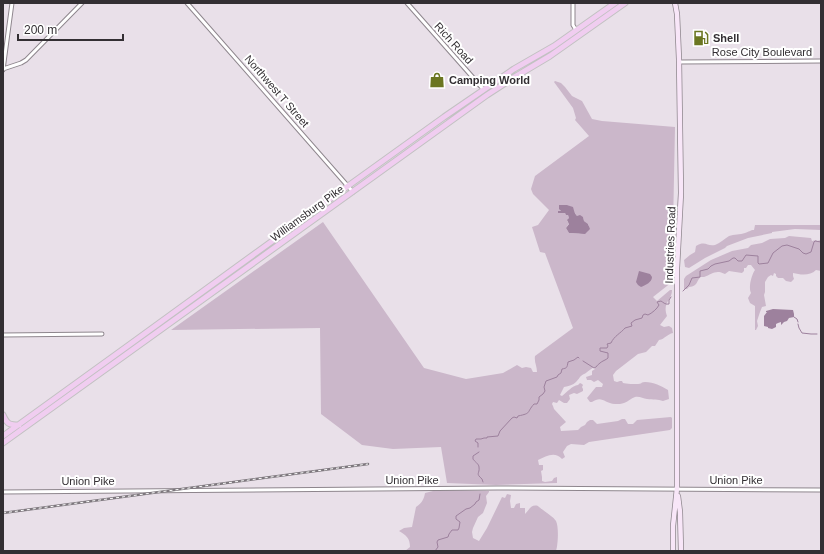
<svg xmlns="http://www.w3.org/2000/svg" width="824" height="554" font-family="Arial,sans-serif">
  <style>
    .green { fill: #cbb7ca; fill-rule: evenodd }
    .water { fill: #9d819d }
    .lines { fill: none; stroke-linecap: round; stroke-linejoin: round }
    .stream { stroke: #9d819d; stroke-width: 1 }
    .street-casing { stroke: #8e868d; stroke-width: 5 }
    .secondary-casing { stroke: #8e868d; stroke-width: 6 }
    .primary-casing { stroke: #c2c1c2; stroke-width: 7 }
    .street { stroke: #fff; stroke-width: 3 }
    .secondary { stroke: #f8e6f8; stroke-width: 4.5 }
    .primary { stroke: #f0cdf0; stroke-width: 5 }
    .rail-casing { stroke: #7d777d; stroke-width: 2.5 }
    .rail { stroke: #fff; stroke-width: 1; stroke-dasharray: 3; stroke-linecap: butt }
    .labels { text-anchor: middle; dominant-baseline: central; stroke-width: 4; stroke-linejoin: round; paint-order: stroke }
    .poi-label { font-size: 11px; font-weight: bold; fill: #332f33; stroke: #fff; text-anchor: start }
    .street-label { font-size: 11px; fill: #332f33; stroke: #fff }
  </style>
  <rect width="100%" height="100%" fill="#e9e0e9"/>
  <!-- green -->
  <path class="green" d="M555,81L561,83L565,87L572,96L582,101L592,119L602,121L675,127L672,278L671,279L672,282L653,297L657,301L670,290H672C672,301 662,302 667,316L660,325L664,327L669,326L672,328L673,333C667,334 665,339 659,340L655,346H652L646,352L638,354L616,371L613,375L614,381L617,382L620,381H622L623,383C626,384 635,384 638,384C644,383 639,383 645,382C654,382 661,386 668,390L669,399L663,401C658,399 653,400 647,399C643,399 640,396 635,397C631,398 628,402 624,403C622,404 618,404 615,404C604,403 602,395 592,402H590L587,398L596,387H602L603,384L598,380L594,382L591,380H587L586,377L592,375V371L595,369L594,367L587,372L586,373C578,377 582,376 576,382C573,385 569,386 564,387L560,395L562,396C567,392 572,386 578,385L580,383L582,384L583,385L582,387L583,389V391L577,394L574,393L569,395L570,399L567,403H564L559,400L557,403L553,402L552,404L553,406L554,409L566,422L560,427L561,431L578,430L581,427L585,425L587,422L590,420H593L597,424L618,421L622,419H625L628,424H633L637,420L671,417L672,418V428L670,430L589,442L584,445L571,444L567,446L563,452L565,457L562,459C555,451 546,456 538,460L539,465H543V470L541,471L542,477V481L545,482L552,481L554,478L557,477V483L496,485L447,483L441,447L393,449L362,445L321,414L320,328L171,330L323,222L424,368L466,379L503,373L517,365L522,368L526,367L531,368L533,372H537C537,366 534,362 535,356L573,328L545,253L540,252L532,227L538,225L549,210L533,194L531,189L535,176L589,136L575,120L576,118L573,108L554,82ZM563,205L570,206L577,216L583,217L584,221L589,225L587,232L579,234L569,233L566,228L569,223L567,221L569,218L568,215H566L565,213H561L558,212H561L559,206H561Z
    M755,225H821V230L795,229L772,232V233L748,238L727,246L725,248L705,258L689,268L685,267L684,260L690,255L695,252L696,246C706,240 707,247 715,245C720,243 724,239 729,236C734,234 740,235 745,233C749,232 750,230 754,230Z
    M789,236L811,238L812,241L816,240L817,241L821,240V271L816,270C810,276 801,275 793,273V276L794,279L791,282L786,281L783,278H778L776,276V274L774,273L773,276L771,275L768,277L765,282V292L764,295L766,306L762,307L760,312L757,321L758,326L756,330H755V306L750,303L748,298L751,293C748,287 752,274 755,270L751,265H748L746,268H744V271L742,273L729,271L725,274C716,269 712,274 704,277C703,277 701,277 701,277C696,280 699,286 689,287L687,289H684V279L686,276L711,260L732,251L748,248L751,245L762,243L770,239L785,238Z
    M437,490L489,491V492L486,496L487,503L483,513L478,517L473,528L472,532L473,538L479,541L487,528L502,497L505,498L507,494L511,495L510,501L511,508H514L516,504L520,503V508H525V514C529,510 531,504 538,506C542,510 554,517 556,521C559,527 558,545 556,551H405L410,547C410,538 406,535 399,531L404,528L412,527L416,507C422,503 424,499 425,493Z"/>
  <!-- water -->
  <path class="water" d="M559,205H567L573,207C574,210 574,213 577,216L580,215L583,217L584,221L588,224L590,229L585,234L569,233L566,228L569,224L567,220L569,218L568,215H566L565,213H558V211H561L559,209Z
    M639,271L650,274L652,277C652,282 646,285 641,287L638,285L636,282Z
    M773,309L793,310L794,314V317L789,318L787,321L784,322L781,325V322L778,323L776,324V327L772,329L768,328V327L764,326V316L767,312H766V311Z"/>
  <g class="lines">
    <!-- stream -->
    <path class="stream" d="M683,291L689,285L692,278L700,277V271L708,269L711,266L715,264L729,261L733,258H735L738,261H742L746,255L758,256V263L759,264L768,263L773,253L782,246L787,245L799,249L803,253L806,254L811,252L814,242L815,241L821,242
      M794,317L797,319L798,322
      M798,324L799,328L802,333L811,334H817
      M583,361L594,368C597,367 597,365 600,363C602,361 606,360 608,358V353L600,351V348H607L608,346L607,344L611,343C614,336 621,333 625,328L632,326L631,323L635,320L642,318L643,315L645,314L648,315C652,313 657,309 659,305L657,302L661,301C663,302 665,305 669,304V300L671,297
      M478,447V443L475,441L476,439H481L484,438H487V437L498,436L500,431L512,418L514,417L517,418L518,416C532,413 526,413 534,404H537L539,400V397L543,394L545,391L544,387L546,381L557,377L558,375L561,373L562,369C567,368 567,368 568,362L574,360L578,357L579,358
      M479,452L473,456V459C474,461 479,464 479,467C480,474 475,473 482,479L483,482
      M435,551L438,547L437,542L438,540L448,537L449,534L452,530H458L459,528L460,522L456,519V516L466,509L470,508L475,504L476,502L479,500L480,494"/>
    <defs>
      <path id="street" d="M187,3L353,192
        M407,3L484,90
        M573,3V25L576,30
        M679,62L821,61
        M3,69L21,63L26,60L82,3
        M3,70L12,3
        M3,335L102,334
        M3,492L497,488L821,490"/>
      <path id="secondary" d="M678,496L680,512L681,551
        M673,551V526L677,488V268L681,193L679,59L677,14L675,3"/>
      <path id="primary" d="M3,415C7,424 9,425 19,425
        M3,436L129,345L348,186L444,117L514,69L554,46L615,3
        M3,443L487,95L513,78L550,56L625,3"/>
    </defs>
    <!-- street casing -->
    <use href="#street" class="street-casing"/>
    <!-- secondary casing -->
    <use href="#secondary" class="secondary-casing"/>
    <!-- primary casing -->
    <use href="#primary" class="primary-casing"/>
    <!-- street -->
    <use href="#street" class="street"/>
    <!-- secondary -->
    <use href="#secondary" class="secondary"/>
    <!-- primary -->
    <use href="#primary" class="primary"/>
    <defs>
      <path id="rail" d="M3,513L368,464"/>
    </defs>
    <!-- rail casing -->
    <use href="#rail" class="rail-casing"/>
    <!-- rail -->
    <use href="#rail" class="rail"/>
  </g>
  <!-- icons -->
  <defs>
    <symbol id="fuel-bare" viewBox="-9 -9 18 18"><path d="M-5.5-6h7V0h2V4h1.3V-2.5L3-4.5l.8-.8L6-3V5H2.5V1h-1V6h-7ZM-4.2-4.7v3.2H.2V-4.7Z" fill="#6b7621" stroke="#fff" stroke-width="2.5" paint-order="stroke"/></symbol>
    <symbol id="shop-bare" viewBox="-9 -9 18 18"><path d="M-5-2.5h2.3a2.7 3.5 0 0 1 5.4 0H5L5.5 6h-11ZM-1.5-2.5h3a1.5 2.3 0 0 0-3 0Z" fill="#6b7621" stroke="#fff" stroke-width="2.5" paint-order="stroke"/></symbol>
  </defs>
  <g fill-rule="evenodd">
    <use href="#fuel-bare" x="690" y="27" width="22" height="22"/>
    <use href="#shop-bare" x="426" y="69" width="22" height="22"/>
  </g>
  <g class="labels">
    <!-- poi labels -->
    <g class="poi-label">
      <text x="713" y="38">Shell</text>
      <text x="449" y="80">Camping World</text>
    </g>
    <!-- street labels -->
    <g class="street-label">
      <text transform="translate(454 43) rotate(48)">Rich Road</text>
      <text x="762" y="52">Rose City Boulevard</text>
      <text transform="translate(277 91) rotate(49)">Northwest T Street</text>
      <text transform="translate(307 213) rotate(-36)">Williamsburg Pike</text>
      <text transform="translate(670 245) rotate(-88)">Industries Road</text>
      <text x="412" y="480">Union Pike</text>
      <text x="736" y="480">Union Pike</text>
      <text x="88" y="481">Union Pike</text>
    </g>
  </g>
  <!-- border -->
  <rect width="824" height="554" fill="none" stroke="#332f33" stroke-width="8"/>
  <!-- scale -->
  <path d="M18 34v6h105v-6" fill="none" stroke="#332f33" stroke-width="2"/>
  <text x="24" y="34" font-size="12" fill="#332f33" stroke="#ffffff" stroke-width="3" paint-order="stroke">200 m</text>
</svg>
